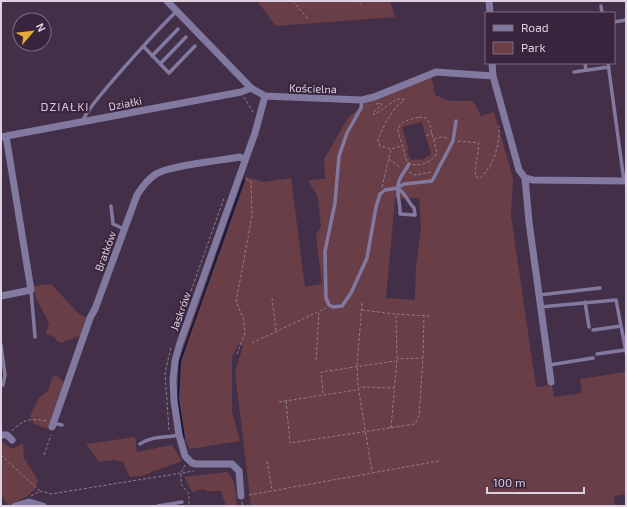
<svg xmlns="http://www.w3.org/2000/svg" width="627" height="507" font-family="'Exo 2',sans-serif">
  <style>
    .green { fill: #6a3e47; fill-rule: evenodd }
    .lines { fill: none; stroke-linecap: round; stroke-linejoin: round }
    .stream { stroke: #121a40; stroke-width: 2 }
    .path { stroke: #8e7d91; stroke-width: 1; stroke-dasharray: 3 2; stroke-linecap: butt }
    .lane { stroke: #8279a1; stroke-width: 3.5 }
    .street { stroke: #8279a1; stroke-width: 7 }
    .labels { text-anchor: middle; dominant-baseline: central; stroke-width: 4; stroke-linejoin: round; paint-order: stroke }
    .street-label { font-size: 11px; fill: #ded1e1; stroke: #38253d }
    .neighbourhood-label { font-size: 12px; letter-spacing: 1px; fill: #d9c1df; stroke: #38253d }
  </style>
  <rect width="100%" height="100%" fill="#432f47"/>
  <!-- green -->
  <path class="green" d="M257,1H390L395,17L276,26Z
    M431,74L435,95L450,101H473L481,116L494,112L513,178L511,216L536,387L552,385L554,397L582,393L580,379L626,372V494L614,496L615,506H251L235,372L243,346L238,345L232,357V411L240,441L190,449L185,440L177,395V378L185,337L246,177L264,182L291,178L305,287L322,284L316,235L321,227L318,197L308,180L325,179L324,159L348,118L366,102ZM422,122L431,154L422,160L416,159L411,160L407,152L408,148L402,127ZM395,198H419L421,228L416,266L415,300L386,298Z
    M51,284L79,314L86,317L80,336L61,343L57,341L55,337L46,334L49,323L36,298L34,286Z
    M56,375L64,382L48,429L34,424L30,416L39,398L48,391L52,378Z
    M135,437L137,452L172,445L182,461L141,476L130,477L123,462L114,460L99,462L86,444Z
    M1,441L12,449L23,443L24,458L38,480C36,496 20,499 8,506L1,494Z
    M227,472C236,480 236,493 237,505L226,506L221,491H207L203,489L192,492L184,477Z"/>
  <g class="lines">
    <!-- stream -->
    <path class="stream" d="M184,438L178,399L180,361L244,180"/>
    <!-- path -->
    <path class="path" d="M293,1L308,19
      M359,1L362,6
      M244,97L253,112
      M376,104L381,103L382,105L373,112L374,115L397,99H404C403,103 399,103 396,107C388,117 382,129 378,140L380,146L391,149L401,146
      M419,117L426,118L429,122L437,153C431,164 421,166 409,164L407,162L398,131C399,120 410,120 419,117Z
      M426,136L432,134
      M434,139L441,137L448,138
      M458,141L479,143L475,173L477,178H480C494,165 500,145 499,126
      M389,159L401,168
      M409,172L415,175L431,172
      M382,187L391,149
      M191,291L224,198
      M272,298L276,331
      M362,303L357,366L358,386L372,472
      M362,310L395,314
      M252,343L326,308
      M237,354L245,333L243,317L236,302L252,216L251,181L246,179
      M423,358L424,317
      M316,360L319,313
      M323,393L321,372L395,361
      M286,401L290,443L415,424L419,416L423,358L397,359
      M279,402L356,390L361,387L394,388
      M391,428L397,359L396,314L430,316
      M169,430L165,373L171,347
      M12,431C23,419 31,418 47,421
      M1,455L40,491
      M44,455L51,435
      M267,461L272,490
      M185,465L181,473V484L189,494V506
      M249,495L439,461
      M31,496L40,491L51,494L194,471
      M242,502L243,506"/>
    <!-- lane -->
    <path class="lane" d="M601,6L602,13
      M614,22L626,20
      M144,47L169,73L195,46
      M152,56L178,29
      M585,63L586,70
      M608,63L624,181
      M160,64L186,37
      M574,72L609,67
      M362,100L361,108L347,133L339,156L335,203L325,251L326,298L329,305L333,307L342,306L351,293L367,258L376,207L380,194L385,190L397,188L404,184L432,181L453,141L456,121
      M83,121C84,109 163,24 177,11
      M397,188C406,193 407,201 414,208L415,215L400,214C401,203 395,192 399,181C401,175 406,170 409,164
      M111,206L113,224L124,229
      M31,290L35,337
      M539,295L600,288
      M585,302L589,327
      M540,307L616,300L626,352
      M593,330L621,326
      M1,345L5,375L3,385
      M597,354L625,350
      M549,365L593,358
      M53,423L62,425
      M140,444C151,436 165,438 179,435
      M158,506L182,502"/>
    <!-- street -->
    <path class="street" d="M167,1L251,88L265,96L362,100L374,97L436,72L493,76
      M489,1L490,13
      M492,63L493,76L519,170L525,178L533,180L626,181
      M1,137L241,92L251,88
      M525,178L529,222L551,382
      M1,296L31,290L6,136
      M52,427L90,318L95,309L137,195C142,187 148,179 156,174C171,165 219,161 239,157L245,159
      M1,435H7L12,440
      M241,496L239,471L232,464H196L192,463L185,456L179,435L174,401L173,380L175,361L180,343L255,133L265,96
      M15,506L29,502L43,506"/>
  </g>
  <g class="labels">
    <!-- street labels -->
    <g class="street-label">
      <text transform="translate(313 88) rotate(2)">Kościelna</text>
      <text transform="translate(125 103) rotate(-11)">Działki</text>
      <text transform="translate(105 251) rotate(-70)">Bratków</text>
      <text transform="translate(180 311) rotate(-70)">Jaskrów</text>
    </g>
    <!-- neighbourhood labels -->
    <g class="neighbourhood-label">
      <text x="65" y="106">DZIAŁKI</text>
    </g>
  </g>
  <!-- border -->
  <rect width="627" height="507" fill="none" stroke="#ded1e1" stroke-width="4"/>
  <!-- legend -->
  <rect x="485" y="12" width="130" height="52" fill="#38253d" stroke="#7a6a7f"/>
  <rect x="493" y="25" width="20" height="6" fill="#8279a1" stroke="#7a6a7f"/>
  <text x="521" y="32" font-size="12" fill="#ded1e1">Road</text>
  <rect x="493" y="42" width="20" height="12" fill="#6a3e47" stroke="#7a6a7f"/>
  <text x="521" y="52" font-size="12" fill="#ded1e1">Park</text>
  <!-- north arrow -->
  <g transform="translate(32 32) rotate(62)"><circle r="19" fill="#38253d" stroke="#7a6a7f"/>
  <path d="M0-3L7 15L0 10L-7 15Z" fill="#e6ac36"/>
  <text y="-6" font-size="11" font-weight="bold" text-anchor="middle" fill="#ded1e1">N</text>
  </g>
  <!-- scale -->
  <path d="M487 487v6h97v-6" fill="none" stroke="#ded1e1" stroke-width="2"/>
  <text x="493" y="487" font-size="12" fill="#ded1e1" stroke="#38253d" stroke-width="3" paint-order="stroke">100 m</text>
</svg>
